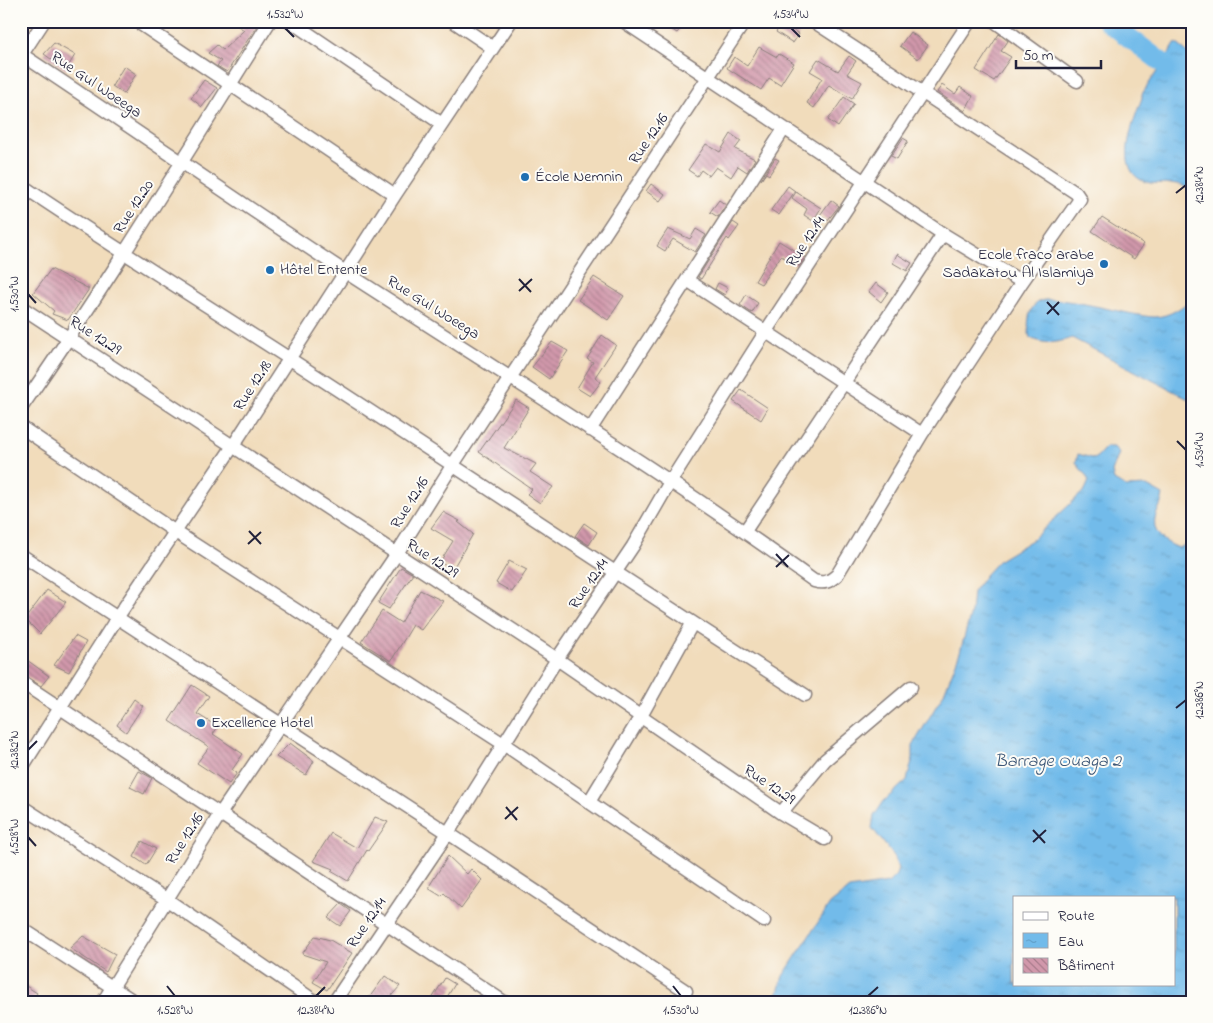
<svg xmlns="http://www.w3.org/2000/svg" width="1213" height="1023" font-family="'Indie Flower',sans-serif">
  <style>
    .water { fill: url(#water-ripples); stroke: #4a6e92; fill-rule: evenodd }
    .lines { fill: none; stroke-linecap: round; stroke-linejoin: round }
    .river { stroke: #72bbea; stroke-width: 20 }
    .building { fill: url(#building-back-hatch) }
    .minor-casing { stroke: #8a7f7b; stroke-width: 15 }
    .minor { stroke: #fff; stroke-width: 12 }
    .ticks { fill: none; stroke: #22223b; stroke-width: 2 }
    .poi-dot { fill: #1f6fb2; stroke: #fdfcf7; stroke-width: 2 }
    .labels { text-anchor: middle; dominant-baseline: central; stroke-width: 4; stroke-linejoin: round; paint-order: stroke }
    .street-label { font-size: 16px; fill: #22223b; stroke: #fdfcf7 }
    .poi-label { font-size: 16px; fill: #22223b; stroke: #fdfcf7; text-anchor: start }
    .water-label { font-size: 18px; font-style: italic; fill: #3e5878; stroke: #fdfcf7 }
    .neatline { fill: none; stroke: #22223b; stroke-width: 2 }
    .ticks-label { font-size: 12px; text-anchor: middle; fill: #22223b }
  </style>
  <defs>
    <pattern id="water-ripples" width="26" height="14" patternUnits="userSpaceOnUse" patternTransform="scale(1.25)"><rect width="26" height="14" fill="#72bbea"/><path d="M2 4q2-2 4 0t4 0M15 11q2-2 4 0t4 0" fill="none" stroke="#62a0ca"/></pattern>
    <pattern id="building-back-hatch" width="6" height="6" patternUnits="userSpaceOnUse" patternTransform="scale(1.25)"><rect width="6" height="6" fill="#d198ab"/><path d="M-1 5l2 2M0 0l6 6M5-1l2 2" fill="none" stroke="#a97c8c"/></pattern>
  </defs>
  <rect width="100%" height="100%" fill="#fdfcf7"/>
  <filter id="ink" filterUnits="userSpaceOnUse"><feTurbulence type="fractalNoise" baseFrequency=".02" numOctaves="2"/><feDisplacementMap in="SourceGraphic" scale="10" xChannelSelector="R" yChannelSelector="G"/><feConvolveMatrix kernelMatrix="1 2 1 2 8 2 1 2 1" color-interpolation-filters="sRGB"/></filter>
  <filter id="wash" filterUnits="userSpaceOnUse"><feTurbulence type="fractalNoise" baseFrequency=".0096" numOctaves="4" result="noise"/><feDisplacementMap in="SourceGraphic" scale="20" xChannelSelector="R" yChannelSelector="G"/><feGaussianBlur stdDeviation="1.12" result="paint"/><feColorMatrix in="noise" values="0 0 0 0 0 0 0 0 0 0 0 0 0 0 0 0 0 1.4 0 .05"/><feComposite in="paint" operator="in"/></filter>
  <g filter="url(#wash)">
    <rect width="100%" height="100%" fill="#f1dcbb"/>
    <!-- water -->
    <path class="water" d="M1176,43L1192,56V190C1187,188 1182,185 1177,184C1167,182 1156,185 1146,182C1112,171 1134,120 1142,98V94Z
      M1192,298V401L1072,338C1056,343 1046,345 1030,338C1027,326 1027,310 1038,302C1053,292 1132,317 1155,317C1170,316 1182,308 1192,298Z
      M1106,447H1114L1119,453L1112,472L1114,480L1126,487L1147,486L1163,495C1162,504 1157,510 1155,519C1152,534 1166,543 1179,548L1192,541V1002H775L783,976L830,904L849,889L888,883L896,875L898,869L894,856L872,828L874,816L884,801L907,780L913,758V745L944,693L960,652L971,613L973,592L985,575L999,560L1032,540L1085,490L1089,481C1086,473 1080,470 1076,462L1078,454L1095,459ZM1014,897H1174V984H1014Z"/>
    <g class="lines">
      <!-- river -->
      <path class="river" d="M1107,21L1192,85"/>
    </g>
    <g id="blocks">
      <!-- building -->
      <path class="building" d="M231,21H260L227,72L217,66L221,61L208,53L217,45L223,50L244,30Z
        M674,21H687L677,33L669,28Z
        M782,23L799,34L793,43L776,32Z
        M910,32L928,45L918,59L900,46Z
        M999,34L1008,41L1001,51L1011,57L994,81L976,70Z
        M54,43L75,55L66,70L44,54Z
        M759,47L777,57L779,54L794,63L780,85L769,78L761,90L727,68L734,57L747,66Z
        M849,56L856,61L847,74L862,82L852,99L829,85L814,108L807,103L822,78L810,71L818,59L838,71Z
        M124,66L136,74L124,94L112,86Z
        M204,80L217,88L202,107L191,98Z
        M942,85L955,94L960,87L973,96L965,111L937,92Z
        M844,97L854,104L838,127L828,120Z
        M731,134L741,141L735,149L755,159L747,172L738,166L731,177L716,167L709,176L701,170L697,176L688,170L706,144L720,152Z
        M903,138L908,141L897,159L891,156Z
        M775,158L779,160L769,175L766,173L761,180Z
        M651,184L665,194L660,201L646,191Z
        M788,186L795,191L779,215L771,210Z
        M796,192L821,208L813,221L804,215L807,209L792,198Z
        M719,200L726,205L718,217L710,212Z
        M831,200L839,206L827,221L820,215Z
        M1102,217L1144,244L1134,259L1092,231Z
        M733,222L739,226L729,240L727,238L701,279L698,277Z
        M668,229L690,239L696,229L706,235L695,252L673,239L665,251L657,246Z
        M779,241L805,257L799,266L781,256L761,284L755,281Z
        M897,254L912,263L907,271L893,263Z
        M51,269L89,289L68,320L52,314L54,311L33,293Z
        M594,277L624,296L608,320L578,300Z
        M718,283L728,288L725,295L715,289Z
        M876,283L888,292L881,302L869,292Z
        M746,295L758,303L752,313L740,305Z
        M602,335L616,345L595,377L601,382L590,396L577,388L593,362L587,359Z
        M552,342L568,351L549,379L532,367Z
        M741,390L768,408L761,420L733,401Z
        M516,400L529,408L504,448L536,464L530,472L553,487L540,503L527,494L532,489L479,452Z
        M443,512L460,521L458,522L473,534L452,570L440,562L453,541L431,528Z
        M584,523L597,532L589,545L575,536Z
        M509,561L527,570L512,592L496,583Z
        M401,567L413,574L389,609L378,603Z
        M47,590L66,602L40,634L25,619Z
        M420,590L443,601L421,630L413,625L391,661L361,642L382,611L401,623Z
        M75,636L86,642L69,672L54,665Z
        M27,660L49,676L41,686L21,673Z
        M192,685L209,696L197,714L218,727L213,734L243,754L232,770L237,773L229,784L197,763L209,747L169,721Z
        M134,699L143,706L126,732L117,725Z
        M290,743L314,761L306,775L276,757Z
        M139,771L152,778L144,794L130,787Z
        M375,817L388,822L368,851L367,850L348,881L331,871L333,869L313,861L331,833L357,848Z
        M142,841L156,849L146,865L134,857Z
        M448,856L467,874L471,869L482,880L461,909L444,893L441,896L428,888Z
        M341,904L351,911L340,926L328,918Z
        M83,936L115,954L106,972L70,948Z
        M315,936L330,940L352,953L327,990L313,982L326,962L302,954Z
        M385,976L400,986L386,1002H366Z
        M445,978L455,984L444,1002H430Z
        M21,983L37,993L32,1002H21Z"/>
    </g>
  </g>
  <g filter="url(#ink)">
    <use href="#blocks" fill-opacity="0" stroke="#8a7f7b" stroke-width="1"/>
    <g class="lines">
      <defs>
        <path id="minor" d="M136,21L395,195
          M290,21L442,124
          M453,21L493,48
          M623,21L943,234L1022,282
          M994,21L1077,81
          M21,54C130,126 237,201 347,273C503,374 663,472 814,581C824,584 829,582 837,575L922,434L1022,282L1080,199L1076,193L813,21
          M21,56L44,21
          M21,185C110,245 200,301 290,359C462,470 632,585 805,695
          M687,280L922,434
          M21,307L557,659L781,813L825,839
          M21,408C109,282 188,151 270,21
          M21,427L174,531L505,745L764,921
          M590,430L784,129
          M745,531L943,234
          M21,555L448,833L686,991
          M21,682L504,1002
          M21,769L117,618L233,446L395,195L511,21
          M589,802L641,716L692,624
          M21,806L166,899L316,1002
          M781,813L825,760L911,687
          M21,928L135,1002
          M103,1002L220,814L396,555L452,466L745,21
          M334,1002L448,833L557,659L633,546L670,482L766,331L970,21"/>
      </defs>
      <!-- minor casing -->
      <use href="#minor" class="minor-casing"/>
      <!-- minor -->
      <use href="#minor" class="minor"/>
    </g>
  </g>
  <!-- ticks -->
  <path class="ticks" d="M285,28L294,37M791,28L800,37M1176,193L1186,185M519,279L531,292M519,291L532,279M28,294L36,303M1047,302L1059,315M1047,314L1059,302M1177,441L1186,450M249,531L261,544M248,544L261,532M776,554L788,567M776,567L789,555M1176,708L1186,700M28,750L37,741M506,807L517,820M505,819L518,807M1033,830L1045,843M28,837L36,846M1033,842L1046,830M167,986L175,996M673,986L681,996M316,996L325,987M868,996L878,987"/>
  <!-- markers -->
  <g class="poi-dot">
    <circle cx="525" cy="177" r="5"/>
    <circle cx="1104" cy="264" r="5"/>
    <circle cx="270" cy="270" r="5"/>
    <circle cx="201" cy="723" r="5"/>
  </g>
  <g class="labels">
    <!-- street labels -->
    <g class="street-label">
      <text transform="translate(96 85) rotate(34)">Rue Gul Woeega</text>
      <text transform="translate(649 139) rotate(-56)">Rue 12.16</text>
      <text transform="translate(134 207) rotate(-57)">Rue 12.20</text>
      <text transform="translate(806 242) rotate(-57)">Rue 12.14</text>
      <text transform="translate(433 308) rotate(32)">Rue Gul Woeega</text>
      <text transform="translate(95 336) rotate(33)">Rue 12.29</text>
      <text transform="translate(253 386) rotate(-57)">Rue 12.18</text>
      <text transform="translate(410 503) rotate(-58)">Rue 12.16</text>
      <text transform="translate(432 559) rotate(33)">Rue 12.29</text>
      <text transform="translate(589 584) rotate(-56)">Rue 12.14</text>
      <text transform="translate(769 785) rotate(34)">Rue 12.29</text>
      <text transform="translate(185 839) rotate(-58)">Rue 12.16</text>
      <text transform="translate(367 923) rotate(-56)">Rue 12.14</text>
    </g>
    <!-- poi labels -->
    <g class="poi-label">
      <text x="535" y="177">École Nemnin</text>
      <text x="1094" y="255" text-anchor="end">Ecole fraco arabe<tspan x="1094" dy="18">Sadakatou Al Islamiya</tspan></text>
      <text x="280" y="270">Hôtel Entente</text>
      <text x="211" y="723">Excellence Hotel</text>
    </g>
    <!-- water labels -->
    <g class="water-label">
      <text x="1058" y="762">Barrage Ouaga 2</text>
    </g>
  </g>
  <!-- margin -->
  <rect width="1213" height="1023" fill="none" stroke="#fdfcf7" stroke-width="55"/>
  <!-- legend -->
  <rect x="1013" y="896" width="162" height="90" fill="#fdfcf7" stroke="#a5a5ac"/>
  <rect x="1023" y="912" width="25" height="8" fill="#ffffff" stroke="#a5a5ac"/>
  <text x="1058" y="920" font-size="15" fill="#22223b">Route</text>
  <rect x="1023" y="933" width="25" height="15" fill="url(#water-ripples)" stroke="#a5a5ac"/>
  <text x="1058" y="946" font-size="15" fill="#22223b">Eau</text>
  <rect x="1023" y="958" width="25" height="15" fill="url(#building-back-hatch)" stroke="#a5a5ac"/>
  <text x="1058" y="970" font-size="15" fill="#22223b">Bâtiment</text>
  <!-- scale -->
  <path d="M1016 60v8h85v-8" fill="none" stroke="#22223b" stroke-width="2.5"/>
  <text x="1023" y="60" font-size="15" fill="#22223b" stroke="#fdfcf7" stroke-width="4" paint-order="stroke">50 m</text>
  <rect x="28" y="28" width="1158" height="968" class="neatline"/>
  <g class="ticks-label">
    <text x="285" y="18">1.532°W</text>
    <text x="791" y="18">1.534°W</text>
    <text transform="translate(1199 185) rotate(-90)" y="4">12.384°N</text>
    <text transform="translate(14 294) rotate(-90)" y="4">1.530°W</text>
    <text transform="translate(1199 450) rotate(-90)" y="4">1.534°W</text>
    <text transform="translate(1199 700) rotate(-90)" y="4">12.386°N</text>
    <text transform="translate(14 750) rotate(-90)" y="4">12.382°N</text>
    <text transform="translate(14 837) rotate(-90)" y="4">1.528°W</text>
    <text x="175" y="1014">1.528°W</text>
    <text x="316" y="1014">12.384°N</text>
    <text x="681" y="1014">1.530°W</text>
    <text x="868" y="1014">12.386°N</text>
  </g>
</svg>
